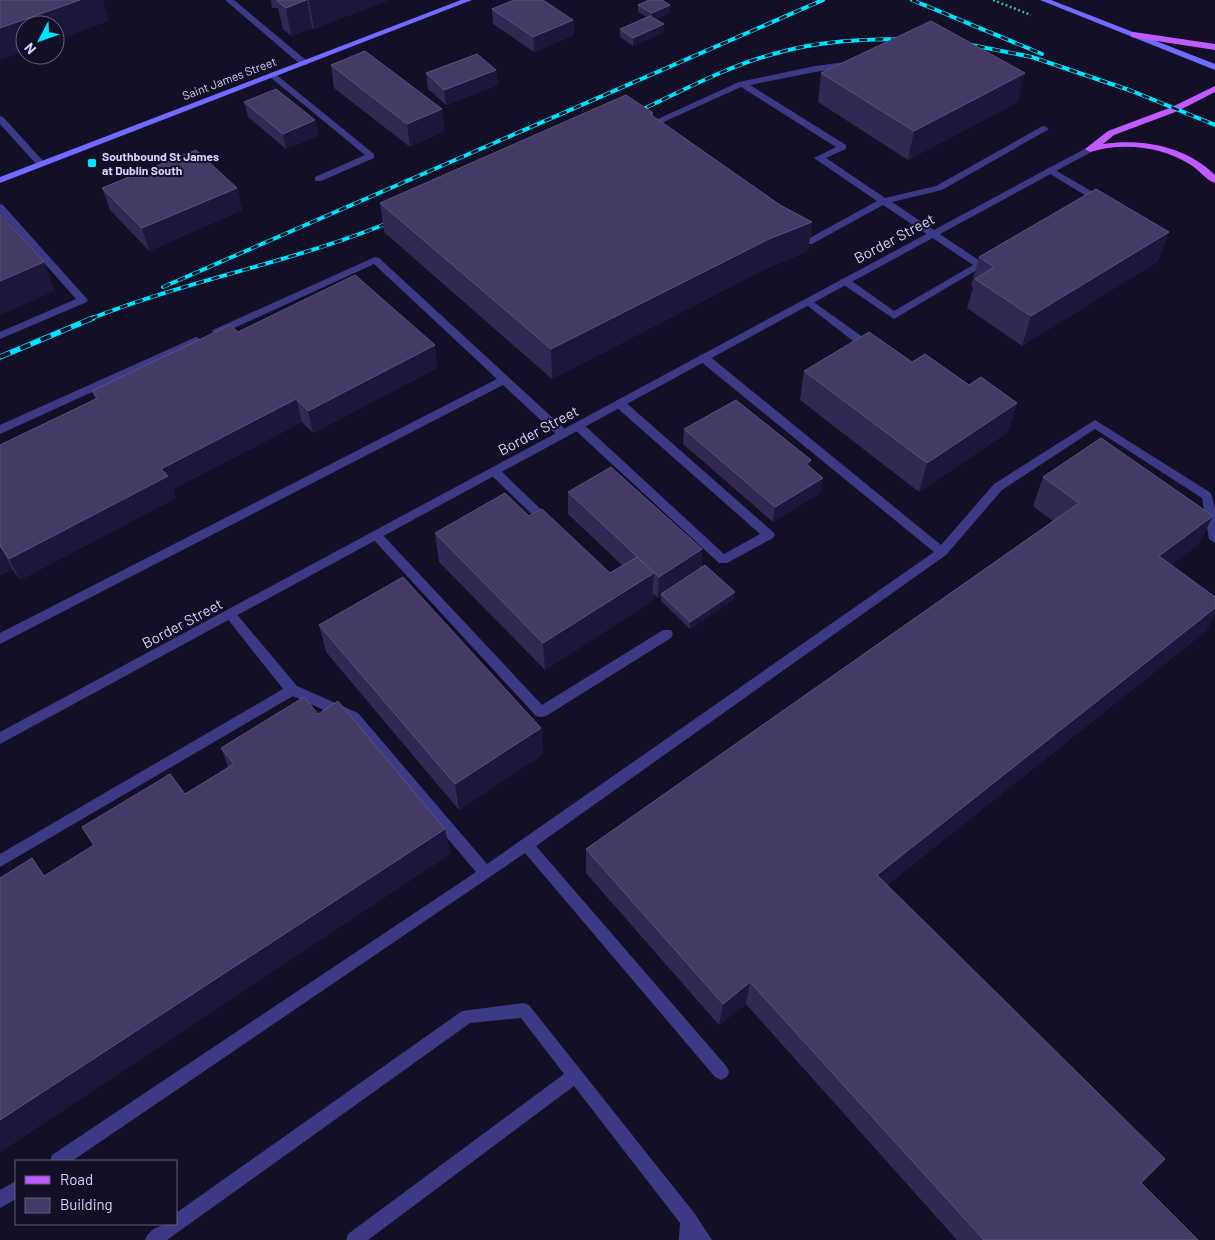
<svg xmlns="http://www.w3.org/2000/svg" width="1215" height="1240" font-family="Barlow,sans-serif">
  <style>
    .lines { fill: none; stroke-linecap: round; stroke-linejoin: round }
    .path { stroke: #2fb8b0; stroke-width: 2.5; stroke-dasharray: 2 2.5; stroke-linecap: butt }
    .lane { fill: #3d3a85; fill-rule: evenodd }
    .street { fill: #3d3a85; fill-rule: evenodd }
    .secondary { fill: #6f6bff; fill-rule: evenodd }
    .primary { fill: #c25bff; fill-rule: evenodd }
    .rail-far1-casing { stroke: #00e5ff; stroke-width: 4 }
    .rail-casing { stroke: #00e5ff; stroke-width: 5.5 }
    .rail-far1 { stroke: #130f26; stroke-width: 2.5; stroke-dasharray: 8; stroke-linecap: butt }
    .rail { stroke: #130f26; stroke-width: 4; stroke-dasharray: 11; stroke-linecap: butt }
    .wall { fill: #312854 }
    .shaded-wall { fill: #1d163a }
    .building { fill: #433a66; stroke: #5a527e }
    .poi-dot { fill: #00e5ff; stroke: #130f26; stroke-width: 2 }
    .labels { text-anchor: middle; dominant-baseline: central; stroke-width: 4; stroke-linejoin: round; paint-order: stroke }
    .far-street-label { font-size: 12px; fill: #d9d4ff; stroke: #130f26 }
    .far-poi-label { font-size: 12px; font-weight: bold; fill: #d9d4ff; stroke: #130f26; text-anchor: start }
    .street-label { font-size: 15px; fill: #d9d4ff; stroke: #130f26 }
  </style>
  <rect width="100%" height="100%" fill="#130f26"/>
  <g class="lines">
    <!-- path -->
    <path class="path" d="M993,0L1031,15"/>
    <!-- lane -->
    <path class="lane" d="M225,0H234L307,61V65H301Z
      M853,61L857,64L856,66L815,72L750,85L846,145V149L826,158L885,198L936,186L1041,127L1044,126L1049,129L942,190L892,202L980,261L987,258L992,261L894,319L841,283V279H849L894,311L973,265L883,205L812,244H806V240L877,201L814,158L836,147L741,87L657,125L654,126L649,123L739,82L815,66Z
      M273,72L374,154V158L321,181H315V177L365,155L270,77V73Z
      M0,116L3,117L44,162V166H38L0,124Z
      M1050,167L1098,195L1100,197L1088,204H1082V200L1088,197L1047,172L1045,170Z
      M0,204L3,205L88,300L87,302L0,339V332L76,299L0,213Z
      M375,257L379,258L567,431L569,434L567,437H559L503,385L0,644V633L497,379L374,264L221,334L217,335L212,332L213,330Z
      M808,298L874,345L875,348L874,351H866L804,303L803,301Z
      M196,337L200,339L201,341L200,343L0,434V425Z
      M704,354L708,355L941,545L994,484L1095,420L1211,493L1215,508V543L1209,539L1202,498L1095,429L1002,490L946,555L536,846L727,1067L729,1072L727,1077L721,1080L715,1077L525,853L72,1161H50L52,1155L476,872L348,721L293,696L0,867V854L283,689L226,617L224,614L226,611H234L297,686L358,713L487,864L934,552L700,361L699,358L700,355Z
      M619,399L623,400L773,532L775,535L773,538L727,563H719L574,429L572,426L574,423H582L724,554L760,534L615,406L614,403Z
      M494,467L498,468L552,520L554,523L552,526H544L490,474L488,471Z
      M376,531L380,532L542,705L663,630H671L673,634L671,638L546,716L541,717L536,716L372,538L370,535Z
      M524,1003L529,1005L695,1214L712,1240H679L680,1223L574,1086L368,1240H346L348,1234L564,1074L521,1018L470,1023L167,1240H145C150,1227 163,1224 176,1224V1213L462,1011Z
      M16,1181V1199L0,1208V1190Z"/>
    <!-- street -->
    <path class="street" d="M1090,146L1093,147V151L0,744V732Z"/>
    <!-- secondary -->
    <path class="secondary" d="M461,0H472L0,183V177Z
      M1040,0H1051L1215,64V70Z"/>
    <!-- primary -->
    <path class="primary" d="M1134,32L1215,44V50L1131,37V33Z
      M1215,86V92L1178,111L1114,135L1103,144C1142,138 1186,146 1215,175V183C1206,180 1199,170 1191,165C1161,146 1123,142 1090,152L1085,149L1108,131L1172,107Z"/>
    <defs>
      <path id="rail-far1" d="M912,0L1042,54
        M961,43L1032,57L1132,91
        M1127,89L1215,125
        M633,114C680,92 727,66 777,53C819,41 863,39 906,39
        M163,287L823,0
        M90,319C190,279 296,262 395,220"/>
      <path id="rail" d="M0,357L93,318"/>
    </defs>
    <!-- rail-far1 casing -->
    <use href="#rail-far1" class="rail-far1-casing"/>
    <!-- rail casing -->
    <use href="#rail" class="rail-casing"/>
    <!-- rail-far1 -->
    <use href="#rail-far1" class="rail-far1"/>
    <!-- rail -->
    <use href="#rail" class="rail"/>
  </g>
  <!-- wall -->
  <path class="wall" d="M271,0H388L314,29L312,28L291,36L283,29L278,8H272Z
    M638,5H670V12L655,19L664,32L633,46L620,37V29L647,17L638,12Z
    M492,9L573,20L574,35L534,52L493,24Z
    M331,65L442,109L444,131L410,147L334,88Z
    M496,70L498,85L446,105L428,89L426,73Z
    M821,73L1018,102L908,160L818,102Z
    M244,102L315,120L318,136L286,149L248,117Z
    M653,113V116L780,205L812,222L808,251L765,269L552,379L384,232L380,203Z
    M102,188H237L242,210L149,251L110,210Z
    M1169,232L1158,261L1022,346L967,308L973,287L971,286L979,257Z
    M238,332L435,345L437,368L313,433L302,422L173,489L176,498L20,580L12,569L0,575V445L95,399L92,391Z
    M912,362L1017,403L1008,432L919,492L800,400L804,371Z
    M684,429L811,460L810,467L823,478L820,493L773,522L683,444Z
    M1043,477L1213,516L1199,544L1171,565L1207,630L887,885L1141,1183L1198,1240H957L746,1004L719,1025L586,873V849L1053,521L1033,506Z
    M568,492L702,549L701,569L735,592L734,599L690,629L661,601V596L658,598L653,594L652,601L545,670L439,562L435,533L529,516L610,573L623,566L568,514Z
    M319,625L541,728L543,754L459,810L326,652Z
    M318,714L445,829L450,854L0,1152V878L32,858L44,876L93,846L82,827L185,794L228,767L221,748Z"/>
  <!-- shaded-wall -->
  <path class="shaded-wall" d="M80,0H103L109,21L55,41V25H25V51L0,60V28Z
    M307,0L312,28L291,36L286,8Z
    M311,0H388L314,29L309,1Z
    M670,5V12L652,20V13Z
    M573,20L574,35L534,52L533,37Z
    M664,24V32L633,46V38Z
    M496,70L498,85L446,105L444,90Z
    M1025,73L1018,102L908,160L914,131Z
    M442,109L444,131L410,147L407,124Z
    M315,120L318,136L286,149L283,134Z
    M237,188L242,210L149,251L142,228Z
    M812,222L808,251L765,269L552,379L551,349L769,239Z
    M1169,232L1158,261L1022,346L1031,316Z
    M44,262L55,291L0,315V281Z
    M435,345L437,368L313,433L308,411Z
    M296,399L302,422L173,489L176,498L20,580L9,559L161,469Z
    M1017,403L1008,432L919,492L927,463Z
    M811,460L809,475L806,464Z
    M823,478L820,493L773,522L775,507Z
    M1213,516L1199,544L1146,585L1159,556Z
    M0,547H1L12,569L0,575Z
    M702,549L700,571L661,594V596L658,598L659,577Z
    M654,573L652,601L545,670L543,643Z
    M735,592L734,599L690,629V622Z
    M1215,608V615L1207,630L869,899L877,875Z
    M541,728L543,754L459,810L455,784Z
    M445,829L450,854L0,1152V1120Z
    M750,982L746,1004L719,1025L723,1004Z"/>
  <!-- building -->
  <path class="building" d="M0,0H80L0,28Z
    M277,0H306L286,8L277,1Z
    M514,0H543L573,20L533,37L492,9Z
    M649,0H662L670,5L652,13L638,5Z
    M650,16L664,24L633,38L620,29Z
    M931,21L1025,73L914,131L821,73Z
    M365,51L442,109L407,124L331,65Z
    M477,54L496,70L444,90L426,73Z
    M276,89L315,120L283,134L244,102Z
    M626,95L653,113L650,114L780,205L812,222L769,239L551,349L380,203Z
    M196,150L237,188L142,228L102,188Z
    M1096,189L1169,232L1031,316L975,279L994,267L979,257Z
    M0,214L44,262L0,281Z
    M355,275L435,345L308,411L296,399L161,469L168,476L9,559L1,547H0V445L98,398L92,391L230,325L238,332Z
    M869,332L912,362L925,354L969,385L981,377L1017,403L927,463L804,371Z
    M736,400L811,460L806,464L823,478L775,507L684,429Z
    M1101,438L1213,516L1159,556L1215,597V608L877,875L1165,1159L1141,1183L1198,1240H984L750,982L723,1004L586,849L1079,503L1043,477Z
    M611,467L702,549L659,577L568,492Z
    M505,493L529,516L542,509L610,573L637,557L654,573L543,643L435,533Z
    M705,565L735,592L690,622L661,594Z
    M403,577L541,728L455,784L319,625Z
    M304,697L318,714L338,701L445,829L0,1120V878L32,858L44,876L94,845L82,827L170,774L185,794L234,764L221,748Z"/>
  <!-- markers -->
  <rect class="poi-dot" x="87" y="158" width="10" height="10" rx="2.5"/>
  <g class="labels">
    <!-- far-street labels -->
    <g class="far-street-label">
      <text transform="translate(229 78) rotate(-21)">Saint James Street</text>
    </g>
    <!-- far-poi labels -->
    <g class="far-poi-label">
      <text x="102" y="156">Southbound St James<tspan x="102" dy="14">at Dublin South</tspan></text>
    </g>
    <!-- street labels -->
    <g class="street-label">
      <text transform="translate(894 238) rotate(-28)">Border Street</text>
      <text transform="translate(538 430) rotate(-28)">Border Street</text>
      <text transform="translate(182 623) rotate(-28)">Border Street</text>
    </g>
  </g>
  <!-- legend -->
  <rect x="15" y="1160" width="162" height="65" fill="#130f26" stroke="#625e7d"/>
  <rect x="25" y="1176" width="25" height="8" fill="#c25bff" stroke="#625e7d"/>
  <text x="60" y="1185" font-size="15" fill="#d9d4ff">Road</text>
  <rect x="25" y="1198" width="25" height="15" fill="#433a66" stroke="#625e7d"/>
  <text x="60" y="1210" font-size="15" fill="#d9d4ff">Building</text>
  <!-- north arrow -->
  <g transform="translate(40 40) rotate(229)"><circle r="24" fill="#130f26" stroke="#625e7d"/>
  <path d="M0-4L9 19L0 12L-9 19Z" fill="#00e5ff"/>
  <text y="-8" font-size="14" font-weight="bold" text-anchor="middle" fill="#d9d4ff">N</text>
  </g>
</svg>
